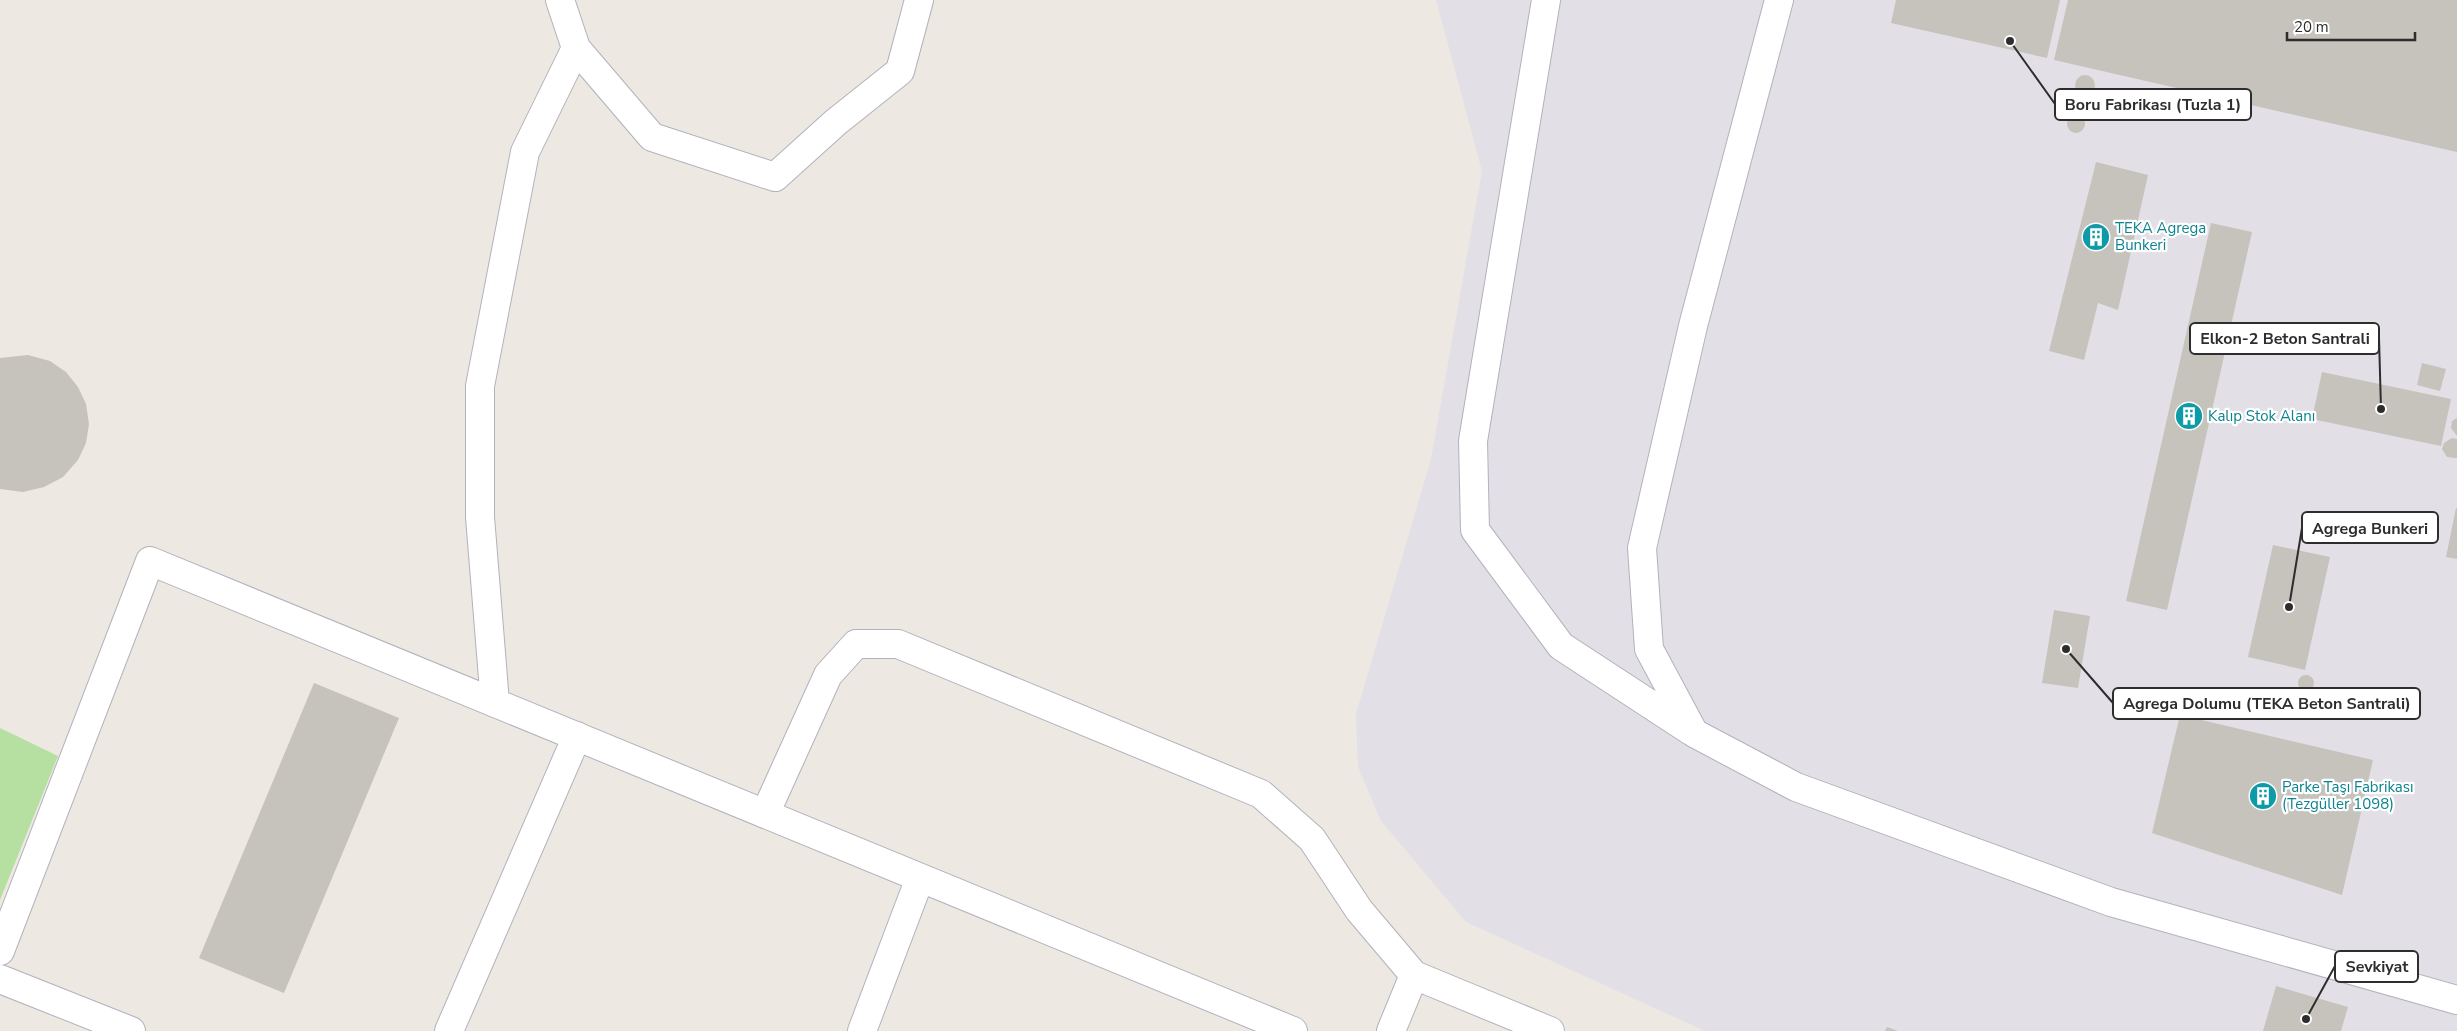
<svg xmlns="http://www.w3.org/2000/svg" width="2457" height="1031" font-family="'Nunito Sans',sans-serif">
  <style>
    .industrial { fill: #e2e0e6 }
    .green { fill: #b6dfa2 }
    .building { fill: #c6c2bc }
    .lines { fill: none; stroke-linecap: round; stroke-linejoin: round }
    .minor-casing { stroke: #b1b2bc; stroke-width: 30 }
    .minor { stroke: #fff; stroke-width: 28 }
    .labels { text-anchor: middle; dominant-baseline: central; stroke-width: 4.5; stroke-linejoin: round; paint-order: stroke }
    .culture-label { font-size: 15px; fill: #0d838f; stroke: #fff; text-anchor: start }
    .leader { fill: none; stroke: #2d2d2d; stroke-width: 2 }
    .callout-dot { fill: #2d2d2d; stroke: #fff; stroke-width: 2 }
    .callout { fill: #fff; stroke: #2d2d2d; stroke-width: 2 }
    .callout-label { font-size: 16px; text-anchor: middle; font-weight: bold; fill: #2d2d2d }
  </style>
  <rect width="100%" height="100%" fill="#ede8e1"/>
  <!-- industrial -->
  <path class="industrial" d="M1436,0H2457V1031H1705L1466,922L1381,821L1358,767L1356,714L1431,459L1482,171Z"/>
  <!-- green -->
  <path class="green" d="M0,728L58,756L0,900Z"/>
  <!-- building -->
  <path class="building" d="M1896,0H2060L2047,58L1891,23Z
    M2068,0H2457V152L2054,60Z
    M2075 85a10 10 0 1 1 20 0a10 10 0 1 1-20 0Z
    M2067 124a9 9 0 1 1 18 0a9 9 0 1 1-18 0Z
    M2096,162L2148,175L2118,310L2098,303L2084,360L2049,351Z
    M2211,223L2252,232L2167,610L2126,601Z
    M28,355L50,361L66,372L78,387L86,404L89,424L86,443L78,460L63,477L44,487L23,492L0,489V358Z
    M2422,363L2446,369L2440,391L2417,385Z
    M2322,372L2451,399L2441,446L2312,419Z
    M2457,418V436L2451,428L2452,421Z
    M2452,438L2457,439V458H2454L2447,457L2442,449L2444,443Z
    M2456,508H2457V559L2446,557Z
    M2273,545L2330,557L2305,670L2248,657Z
    M2054,610L2090,616L2078,688L2042,683Z
    M2298 683a8 8 0 1 1 16 0a8 8 0 1 1-16 0Z
    M314,683L399,718L284,993L199,958Z
    M2180,715L2373,760L2342,895L2152,833Z
    M2276,986L2348,1007L2341,1031H2263Z
    M1887,1027L1898,1031H1885Z"/>
  <g class="lines">
    <defs>
      <path id="minor" d="M560,0L576,48L652,137L775,177L836,122L900,71L919,0
        M1546,0L1473,441L1475,530L1561,646L1691,731
        M1779,0L1693,326L1642,548L1649,649L1694,733L1796,787L2111,902L2457,1000
        M495,703L480,517V386L525,152L576,48
        M765,814L828,675L856,644H898L1261,794L1312,839L1359,910L1414,975
        M0,951L150,561L1293,1031
        M0,979L131,1031
        M449,1031L577,736
        M862,1031L920,878
        M1391,1031L1414,975L1550,1031"/>
    </defs>
    <!-- minor casing -->
    <use href="#minor" class="minor-casing"/>
    <!-- minor -->
    <use href="#minor" class="minor"/>
  </g>
  <!-- icons -->
  <defs>
    <symbol id="building-disc" viewBox="-11 -11 22 22"><circle r="9.5" fill="#0f9aa8" stroke="#fff"/><path d="M-4-6H4V6H1V3H-1V6H-4ZM-2.5-4.3h1.7v1.8h-1.7ZM.8-4.3h1.7v1.8H.8ZM-2.5-1h1.7V.8h-1.7ZM.8-1h1.7V.8H.8Z" fill="#fff"/></symbol>
  </defs>
  <g fill-rule="evenodd">
    <use href="#building-disc" x="2080" y="221" width="32" height="32"/>
    <use href="#building-disc" x="2173" y="400" width="32" height="32"/>
    <use href="#building-disc" x="2247" y="780" width="32" height="32"/>
  </g>
  <g class="labels">
    <!-- culture labels -->
    <g class="culture-label">
      <text x="2115" y="228">TEKA Agrega<tspan x="2115" dy="17">Bunkeri</tspan></text>
      <text x="2208" y="416">Kalıp Stok Alanı</text>
      <text x="2282" y="787">Parke Taşı Fabrikası<tspan x="2282" dy="17">(Tezgüller 1098)</tspan></text>
    </g>
  </g>
  <!-- callouts -->
  <path class="leader" d="M2010 41L2055 104M2381 409L2379 338M2289 607L2302 528M2066 649L2113 703M2306 1019L2335 966"/>
  <g class="callout-dot">
    <circle cx="2010" cy="41" r="5"/>
    <circle cx="2381" cy="409" r="5"/>
    <circle cx="2289" cy="607" r="5"/>
    <circle cx="2066" cy="649" r="5"/>
    <circle cx="2306" cy="1019" r="5"/>
  </g>
  <g class="callout">
    <rect x="2055" y="89" width="196" height="31" rx="5"/>
    <rect x="2190" y="323" width="189" height="31" rx="5"/>
    <rect x="2302" y="512" width="136" height="31" rx="5"/>
    <rect x="2113" y="688" width="307" height="31" rx="5"/>
    <rect x="2335" y="951" width="83" height="31" rx="5"/>
  </g>
  <g class="callout-label">
    <text x="2153" y="110">Boru Fabrikası (Tuzla 1)</text>
    <text x="2285" y="344">Elkon-2 Beton Santrali</text>
    <text x="2370" y="534">Agrega Bunkeri</text>
    <text x="2267" y="709">Agrega Dolumu (TEKA Beton Santrali)</text>
    <text x="2377" y="972">Sevkiyat</text>
  </g>
  <!-- scale -->
  <path d="M2287 32v8h128v-8" fill="none" stroke="#2d2d2d" stroke-width="2.5"/>
  <text x="2294" y="32" font-size="15" fill="#2d2d2d" stroke="#ffffff" stroke-width="4" paint-order="stroke">20 m</text>
</svg>
